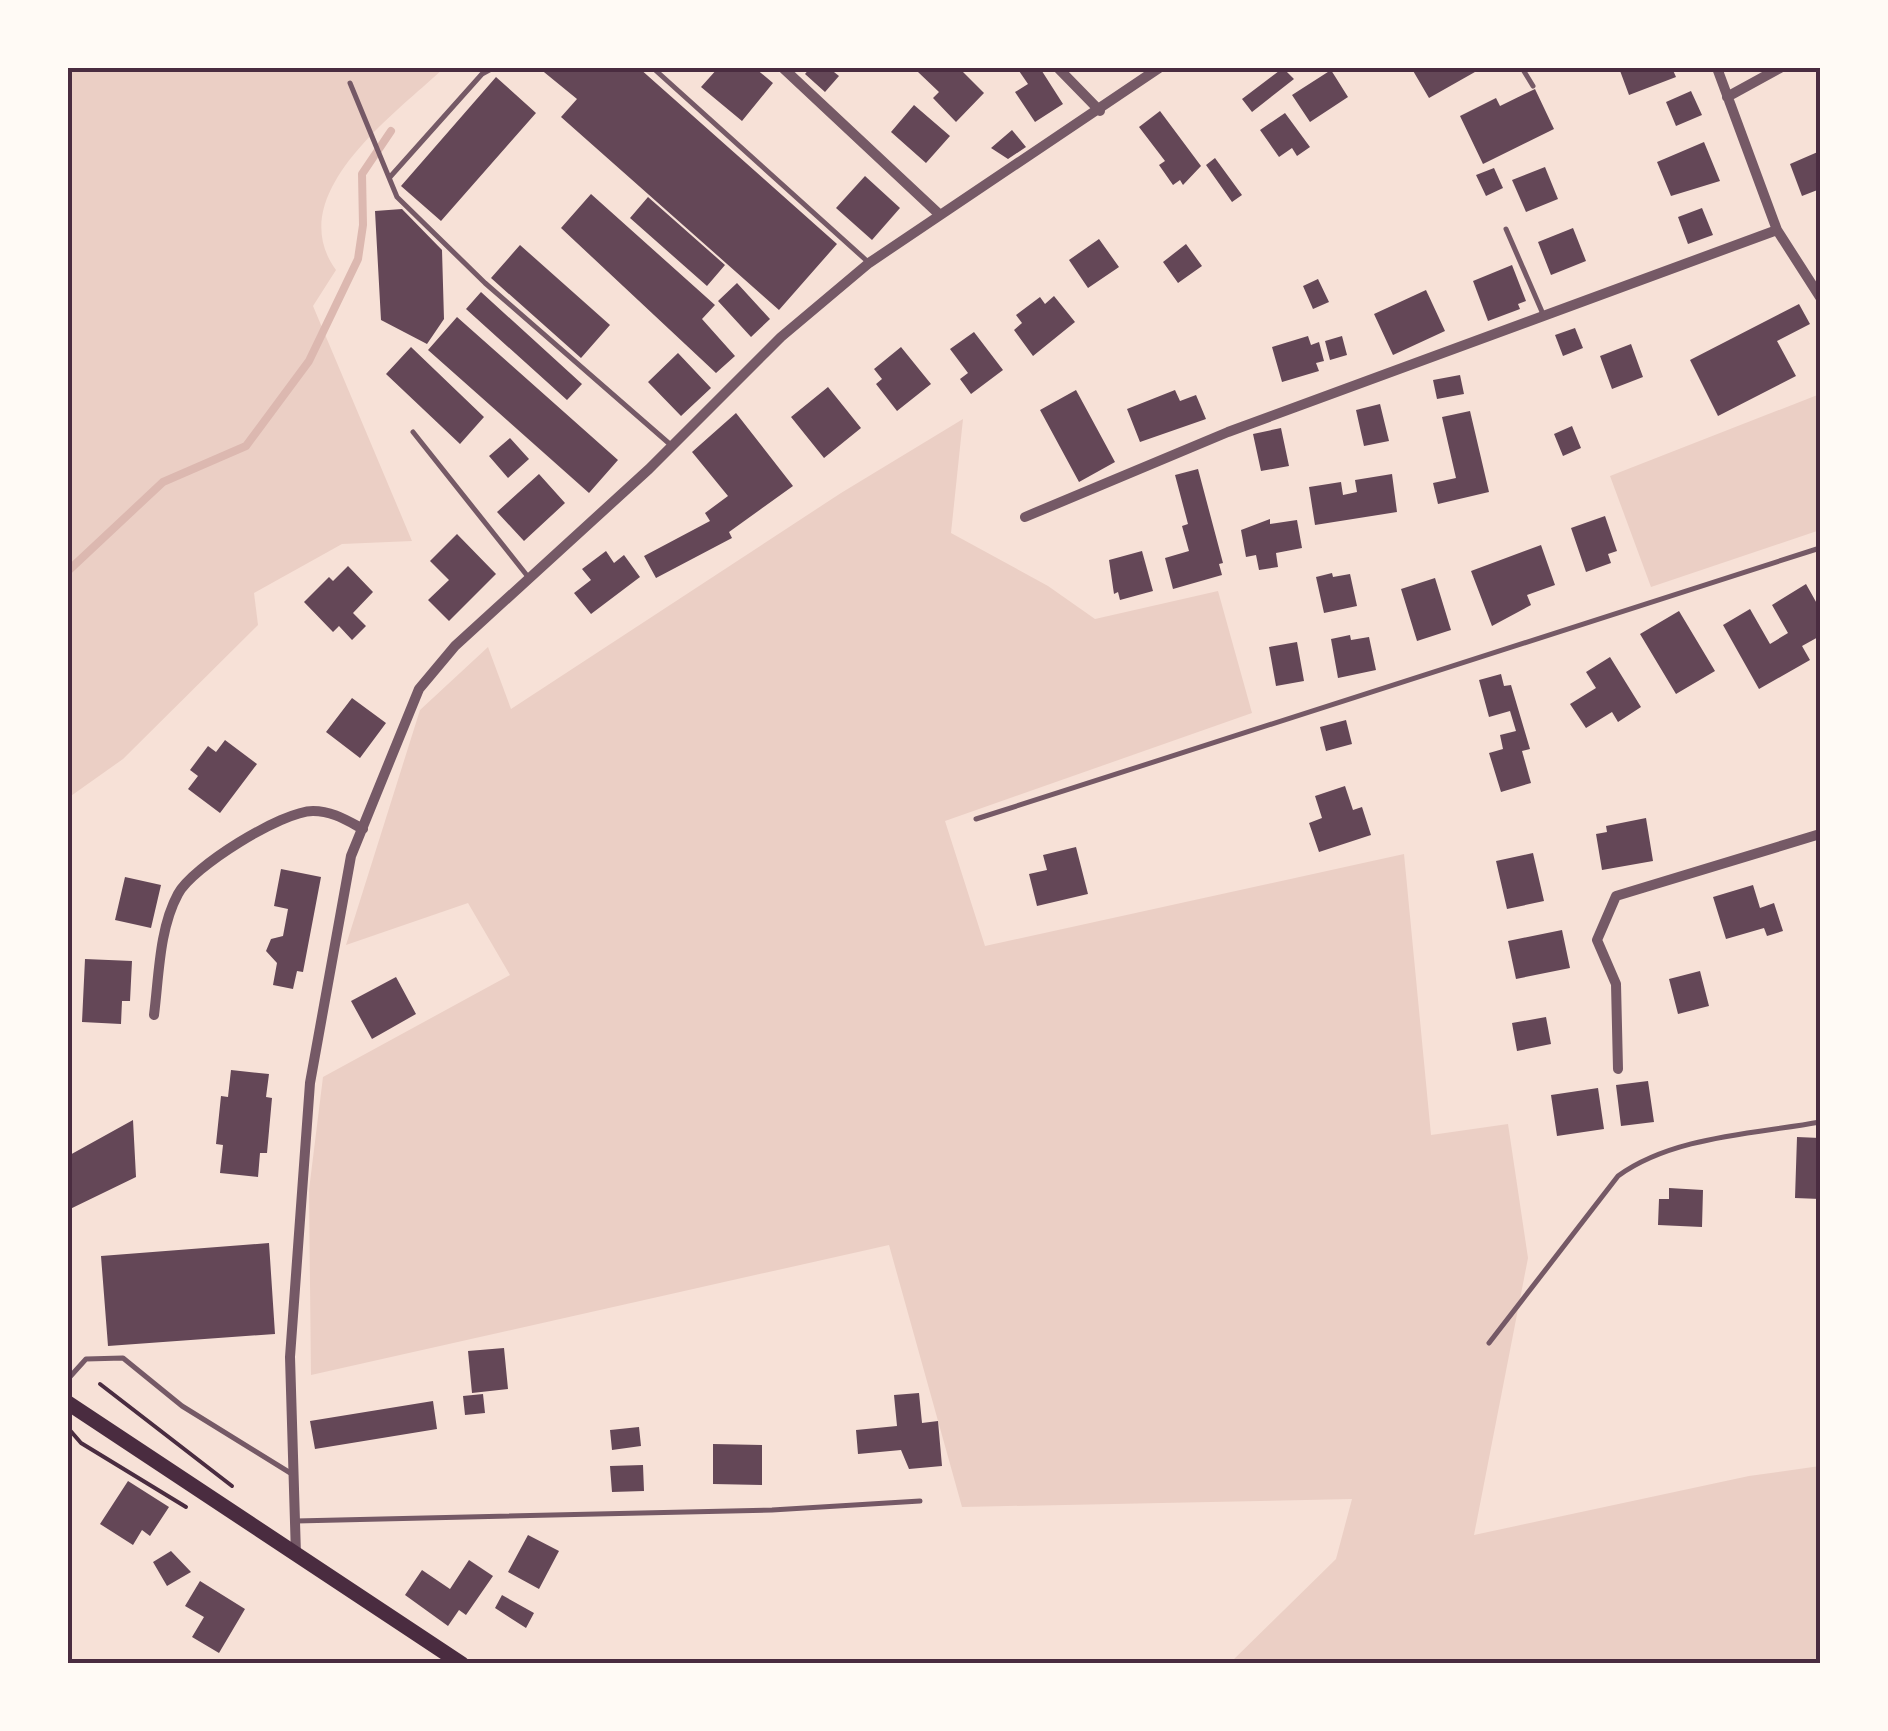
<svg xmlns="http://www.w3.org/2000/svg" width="1888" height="1731" font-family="'Varela Round',sans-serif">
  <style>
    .green { fill: #ebcfc5 }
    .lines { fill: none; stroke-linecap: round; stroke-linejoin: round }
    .stream { stroke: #dcb8b0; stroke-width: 8 }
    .building { fill: #644757 }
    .path { stroke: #4a2c40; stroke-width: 4 }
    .service { stroke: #755966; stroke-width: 5 }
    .minor { stroke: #755966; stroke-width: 10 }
    .primary { stroke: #4a2c40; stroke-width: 15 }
    .neatline { fill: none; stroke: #4a2c40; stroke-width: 4 }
  </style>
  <rect width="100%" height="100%" fill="#f7e1d7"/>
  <!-- green -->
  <path class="green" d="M68,68H444C395,114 281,195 336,270L313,306L412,541L342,544L254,593L258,625L123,759L68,798Z
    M1820,394V530L1651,587L1610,476Z
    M963,419L951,533L1048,586L1095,619L1218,591L1252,713L945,821L985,946L1404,854L1431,1135L1508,1124L1528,1258L1474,1535L1749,1476L1820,1466V1663H1230L1336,1559L1352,1499L962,1507L889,1245L311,1375L309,1190L323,1077L510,975L468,903L346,945L420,710L488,647L511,709L841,493Z"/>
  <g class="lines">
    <!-- stream -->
    <path class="stream" d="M68,571L163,482L246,446L309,361L358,259L363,225L362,174L391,131"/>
  </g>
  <!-- building -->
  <path class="building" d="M539,68H639L837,244L779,310L561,117L577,99Z
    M718,68L738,72L755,68L773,83L742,121L701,87Z
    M810,68H829L839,76L825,92L805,74Z
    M922,68H959L984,93L956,122L933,98L939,92L918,72Z
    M1017,68H1040L1063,104L1035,122L1015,92L1028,84Z
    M1283,68L1294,79L1252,112L1242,99Z
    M1416,68H1482L1429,98L1412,69Z
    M1619,68H1672L1676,77L1629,95Z
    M1331,70L1348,97L1310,122L1292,95Z
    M496,77L536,113L441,221L401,186Z
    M1535,89L1554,129L1483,164L1460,116L1496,98L1500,106Z
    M1691,91L1702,115L1676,126L1666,102Z
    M914,105L950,136L926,163L891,132Z
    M1160,111L1201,166L1183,185L1180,180L1173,185L1159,165L1165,161L1139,127Z
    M1285,113L1310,147L1297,156L1292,148L1279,157L1260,130Z
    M1012,130L1026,147L1008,159L991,148Z
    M1704,142L1720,181L1671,196L1657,162Z
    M1820,151V189L1802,196L1790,164Z
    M1215,158L1242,195L1232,202L1206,165Z
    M1545,167L1558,199L1526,212L1512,180Z
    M1494,168L1503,188L1486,196L1476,175Z
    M865,176L900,208L872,240L836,208Z
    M591,194L715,305L702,319L735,356L716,373L561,228Z
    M648,197L725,265L707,286L630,218Z
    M1702,208L1713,235L1688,244L1678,217Z
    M402,209L442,250L444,319L427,344L381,320L375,211Z
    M1573,228L1586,261L1551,275L1538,242Z
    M1099,239L1119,267L1088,288L1069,260Z
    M1186,244L1202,266L1178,283L1163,262Z
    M520,245L610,325L581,358L491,278Z
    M1512,265L1526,301L1518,304L1520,309L1488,321L1473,281Z
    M1318,279L1329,302L1313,309L1303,286Z
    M737,283L770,319L751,337L718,301Z
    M1426,290L1445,331L1393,355L1374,314Z
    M481,292L582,384L567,400L466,309Z
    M1054,296L1075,322L1033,356L1014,330L1022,323L1016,315L1040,297L1045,304Z
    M1799,304L1810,324L1777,341L1796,376L1718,416L1690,360Z
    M457,317L618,460L589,493L428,350Z
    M1575,328L1583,348L1563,356L1555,335Z
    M974,332L1003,370L971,394L960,379L968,373L950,349Z
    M1308,336L1311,345L1319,342L1324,361L1316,363L1319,371L1282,382L1272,347Z
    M1342,336L1347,355L1330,360L1325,341Z
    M1631,344L1643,377L1612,389L1600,356Z
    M411,347L484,417L460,444L386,374Z
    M901,347L931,384L897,411L876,384L882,379L874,369Z
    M678,353L711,388L681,416L648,382Z
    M1460,375L1464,394L1437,399L1433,380Z
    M828,387L861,428L824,458L791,417Z
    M1076,390L1115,462L1079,482L1040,410Z
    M1175,390L1180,401L1196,395L1206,419L1140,442L1127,409Z
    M1380,404L1389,441L1364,446L1356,410Z
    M1470,411L1489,492L1438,504L1433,483L1456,478L1442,417Z
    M736,413L793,486L729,532L732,538L656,578L644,556L710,521L705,513L728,496L692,452Z
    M1572,426L1581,448L1563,456L1554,434Z
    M1281,428L1289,466L1261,471L1253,434Z
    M510,438L529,459L508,478L489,456Z
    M1198,469L1223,563L1219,564L1222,575L1173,589L1165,558L1189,551L1182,526L1188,524L1175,475Z
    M539,474L565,503L524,541L497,512Z
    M1392,474L1397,512L1315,525L1309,487L1341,482L1343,495L1357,492L1355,480Z
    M1605,516L1617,551L1608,554L1611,563L1586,572L1571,528Z
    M1270,519V524L1297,520L1302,548L1276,553L1278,567L1259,570L1256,555L1246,557L1241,530Z
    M457,534L496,574L449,621L428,600L449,580L430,561Z
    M1541,545L1555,585L1527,595L1531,605L1492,626L1471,571Z
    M606,551L614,563L624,555L640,577L591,614L574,593L591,580L582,569Z
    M1142,551L1153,591L1120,600L1118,592L1114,594L1109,560Z
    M348,566L373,592L353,613L366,626L352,640L339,626L333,632L304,602L329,577L333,581Z
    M1332,573L1333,577L1350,574L1357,606L1324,613L1316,577Z
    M1435,578L1451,630L1417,641L1401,589Z
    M1806,584L1820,609V636L1802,646L1810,660L1759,689L1723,625L1750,609L1770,644L1788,633L1772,605Z
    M1679,611L1715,671L1676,694L1640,634Z
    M1350,635L1351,640L1369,637L1376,670L1338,678L1331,639Z
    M1297,642L1304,681L1276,686L1269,647Z
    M1610,657L1641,707L1618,722L1612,712L1586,728L1570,704L1596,688L1586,672Z
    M1501,674L1504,686L1511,685L1530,749L1522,751L1531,783L1501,792L1489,753L1503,749L1500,735L1516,731L1510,711L1489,717L1479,680Z
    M352,698L386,723L360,758L326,732Z
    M1346,720L1352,744L1326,751L1320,727Z
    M225,740L257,764L220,813L188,789L198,776L190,770L208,746L216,752Z
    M1345,786L1353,810L1362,807L1371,835L1319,852L1309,823L1322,818L1315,796Z
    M1646,818L1653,861L1602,870L1596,834L1607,832L1606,826Z
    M1076,847L1088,894L1037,906L1029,874L1047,870L1043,855Z
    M1533,853L1544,901L1507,909L1496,861Z
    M281,869L321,877L303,972L297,971L293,989L273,985L277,963L266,951L271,939L283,936L288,909L274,906Z
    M125,877L161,885L151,928L115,920Z
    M1753,885L1760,908L1774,903L1783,931L1767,936L1764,928L1726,939L1713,897Z
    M1562,930L1570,968L1516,979L1508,941Z
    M85,959L132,961L130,1001H122L121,1024L82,1022Z
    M1700,971L1709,1006L1678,1014L1669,979Z
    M396,977L416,1014L372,1039L351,1001Z
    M1546,1017L1551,1044L1517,1051L1512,1023Z
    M231,1070L269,1074L266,1097L272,1098L267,1153H260L258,1177L220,1173L223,1145L216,1144L221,1096L228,1097Z
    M1648,1081L1654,1122L1621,1126L1616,1085Z
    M1598,1088L1604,1129L1557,1136L1551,1095Z
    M133,1120L136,1177L68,1210V1156Z
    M1797,1137L1820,1138V1199L1795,1198Z
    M1669,1188L1703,1190L1702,1227L1658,1225L1659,1199H1669Z
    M269,1243L275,1334L108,1346L101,1256Z
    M504,1348L508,1389L472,1393L468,1351Z
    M919,1393L922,1423L938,1421L942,1466L909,1469L901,1450L858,1454L856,1430L897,1426L894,1395Z
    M483,1394L485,1413L465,1415L463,1396Z
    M433,1401L437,1429L315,1449L310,1421Z
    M639,1427L641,1446L612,1450L610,1430Z
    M713,1444L762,1445V1485L713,1484Z
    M643,1465L644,1491L612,1492L610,1466Z
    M128,1481L169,1507L150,1536L142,1530L133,1545L100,1524Z
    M528,1535L559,1551L539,1589L508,1572Z
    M171,1551L191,1572L167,1586L153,1562Z
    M469,1560L493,1576L466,1615L459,1610L448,1626L405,1595L422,1570L450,1589Z
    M200,1581L245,1609L219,1653L192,1637L204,1617L185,1606Z
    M502,1595L534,1613L526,1628L495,1608Z"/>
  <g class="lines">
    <!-- path -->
    <path class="path" d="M100,1384L232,1486
      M68,1428L81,1443L186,1507"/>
    <!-- service -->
    <path class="service" d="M653,68L867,261
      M1522,68L1533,86
      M350,83L397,197L485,283L672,446
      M390,177L482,74L493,68
      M1506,229L1543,314
      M413,432L529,578
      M976,819L1820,548
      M1489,1343L1618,1176C1673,1136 1755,1134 1820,1122
      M68,1379L86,1359L123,1358L182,1406L292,1474
      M296,1521L772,1510L920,1501"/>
    <!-- minor -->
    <path class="minor" d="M783,68L940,215
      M1058,68L1100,111
      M1717,68L1777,230L1820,297
      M1727,97L1780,68
      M1025,517L1228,432L1777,230
      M154,1015C159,976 159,929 178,894C192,867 282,811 313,811C332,811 346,820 363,829
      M1618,1069L1616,984L1597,940L1616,896L1820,834
      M296,1555L290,1357L310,1083L351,856L419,689L455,646L649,469L781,337L869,263L1159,68"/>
    <!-- primary -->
    <path class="primary" d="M68,1403L462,1664"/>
  </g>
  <!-- border -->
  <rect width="1888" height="1731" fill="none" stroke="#fffaf5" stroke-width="140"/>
  <rect x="70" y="70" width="1748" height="1591" class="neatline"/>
</svg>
